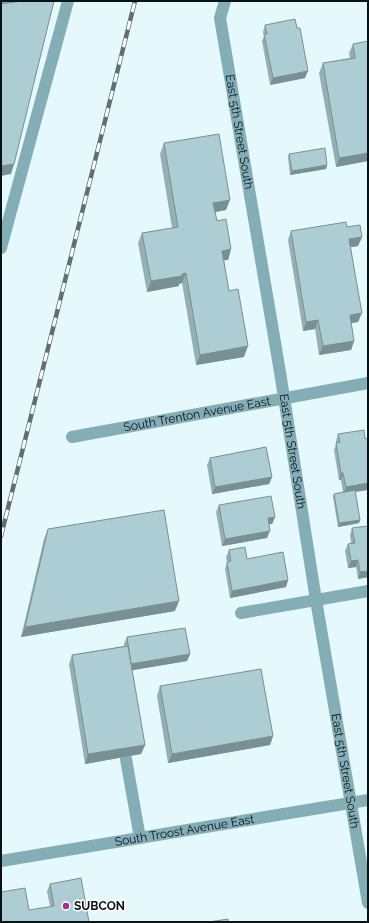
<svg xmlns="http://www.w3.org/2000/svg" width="369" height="923" font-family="Raleway,sans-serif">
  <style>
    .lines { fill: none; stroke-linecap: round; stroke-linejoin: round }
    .service { stroke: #83aeb6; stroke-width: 12 }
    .minor { stroke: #83aeb6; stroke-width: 12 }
    .rail-casing { stroke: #606f72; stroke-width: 4.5 }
    .rail { stroke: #fff; stroke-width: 3; stroke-dasharray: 9; stroke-linecap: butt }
    .wall { fill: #94b0b5 }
    .shaded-wall { fill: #789094 }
    .building { fill: #accdd3; stroke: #789094 }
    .poi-dot { fill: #a6318a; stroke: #fff; stroke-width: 1.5 }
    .labels { text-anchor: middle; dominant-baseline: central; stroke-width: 3; stroke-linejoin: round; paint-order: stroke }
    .street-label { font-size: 12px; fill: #071315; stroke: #fff }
    .poi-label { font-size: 12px; font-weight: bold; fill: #071315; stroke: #fff; text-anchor: start }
  </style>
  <rect width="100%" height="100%" fill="#e5f9fd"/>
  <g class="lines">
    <!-- service -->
    <path class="service" d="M1,4L22,1
      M1,248L68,1
      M241,613L368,591
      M126,759L140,838"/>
    <!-- minor -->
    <g class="minor">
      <path id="s1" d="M225,1L220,18L280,372L316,600L368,903"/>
      <path id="s2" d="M72,437L368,383"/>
      <path id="s3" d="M1,861L368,800"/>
    </g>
    <defs>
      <path id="rail" d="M1,536L135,1"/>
    </defs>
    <!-- rail casing -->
    <use href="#rail" class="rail-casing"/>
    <!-- rail -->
    <use href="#rail" class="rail"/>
  </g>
  <!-- wall -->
  <path class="wall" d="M265,25L305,78L270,85L262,41L264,36L263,32Z
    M368,41V161L336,167L319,73L323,63L350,58L349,53L353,44Z
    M164,143L226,210L215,212L217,221L231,249L228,260H224L229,291L244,357L196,365L182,283L179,284V286L147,292L138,243L142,233L172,228L160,154Z
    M289,154L327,165L326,169L290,175L288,157Z
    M347,227L362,237L358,246L351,247L358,322L351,323L354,341L351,350L319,355L315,329L303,331L288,240L291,231Z
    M338,434L355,492L360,520L359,523L338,527L333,497L334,494L343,492L341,480H339L334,450L336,444V441Z
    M210,458L272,477L269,484L212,494L207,465Z
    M219,505L275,517L272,524H269L267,538L222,546L216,512Z
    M352,528L368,577L358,579L356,567L348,568L345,551L348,544L351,543L350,535Z
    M48,529L175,611L21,637L44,539Z
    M229,550L247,559L288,580L286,587L230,598L225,569L227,562L226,557Z
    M127,637L190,654L187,661L132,670L145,745L141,754L85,764L69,664L72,655L124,646V644Z
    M160,686L273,736L270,745L168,763L157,696Z
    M50,884L89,922L50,906L47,891Z"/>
  <!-- shaded-wall -->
  <path class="shaded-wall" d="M308,71L305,78L270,85L273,78Z
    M368,153V161L336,167L339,158Z
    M14,164L11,174L1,176V166Z
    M327,165L326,169L290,175L292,171Z
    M230,200L226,210L210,213L213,203Z
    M362,237L358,246L346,248L349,239Z
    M231,249L228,260L218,261L222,251Z
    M186,273L182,283L179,284V286L147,292L151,281Z
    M362,313L358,322L346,324L350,315Z
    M318,320L315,329L303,331L306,322Z
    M354,341L351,350L319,355L323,346Z
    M248,346L244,357L196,365L200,355Z
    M341,473H343L341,480H339Z
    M272,477L269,484L212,494L215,487Z
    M368,483V490L343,494L346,487Z
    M275,517L272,524L265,525L268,518Z
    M360,520L359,523L338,527L339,523Z
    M270,531L267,538L222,546L225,539Z
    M358,560L356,567L348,568L351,561Z
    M368,571V577L358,579L360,572Z
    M288,580L286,587L230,598L232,591Z
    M179,601L175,611L21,637L25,627Z
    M190,654L187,661L128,671L131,664Z
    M273,736L270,745L168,763L172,754Z
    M145,745L141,754L85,764L88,754Z"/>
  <!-- building -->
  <path class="building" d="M22,1H54L14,164L1,166V4Z
    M295,19L297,28H300L308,71L273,78L264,34H267L265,25Z
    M368,41V153L339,158L323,63L355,58L353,44Z
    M219,134L230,200L213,203L217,221L226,219L231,249L222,251L229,291L238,289L248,346L200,355L186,273L182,274V276L151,281L142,233L178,227L164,143Z
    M325,148L327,165L292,171L289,154Z
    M346,222L347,227L360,225L362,237L349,239L362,313L350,315L354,341L323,346L318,320L306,322L291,231Z
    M364,430L365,439L368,438V483L346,487L343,473H341L336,443L340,442L338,434Z
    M266,447L272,477L215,487L210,458Z
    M355,490L360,520L339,523L334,494Z
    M271,496L275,517L268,518L270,531L225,539L219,505Z
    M164,510L179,601L25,627L48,529Z
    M368,526V571L360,572L358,560L351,561L348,544L355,543L352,528Z
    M245,547L247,559L283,552L288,580L232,591L227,562L231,561L229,550Z
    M185,628L190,654L131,664L127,637Z
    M128,646L145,745L88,754L72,655Z
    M261,669L273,736L172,754L160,686Z
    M81,878L89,922H1V892L25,888L29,910L54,906L50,884Z
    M228,919V922H209Z"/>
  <!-- markers -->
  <circle class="poi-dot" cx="66" cy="906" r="4"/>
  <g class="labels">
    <!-- street labels -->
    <g class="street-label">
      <text stroke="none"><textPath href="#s1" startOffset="133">East 5th Street South</textPath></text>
      <text stroke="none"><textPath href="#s2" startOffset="127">South Trenton Avenue East</textPath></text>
      <text stroke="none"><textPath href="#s1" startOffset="457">East 5th Street South</textPath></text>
      <text stroke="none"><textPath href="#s1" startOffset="781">East 5th Street South</textPath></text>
      <text stroke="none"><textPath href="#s3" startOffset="186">South Troost Avenue East</textPath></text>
    </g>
    <!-- poi labels -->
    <g class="poi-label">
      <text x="74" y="906">SUBCON</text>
    </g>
  </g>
  <!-- border -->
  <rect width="369" height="923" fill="none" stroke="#071315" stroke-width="4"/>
</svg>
